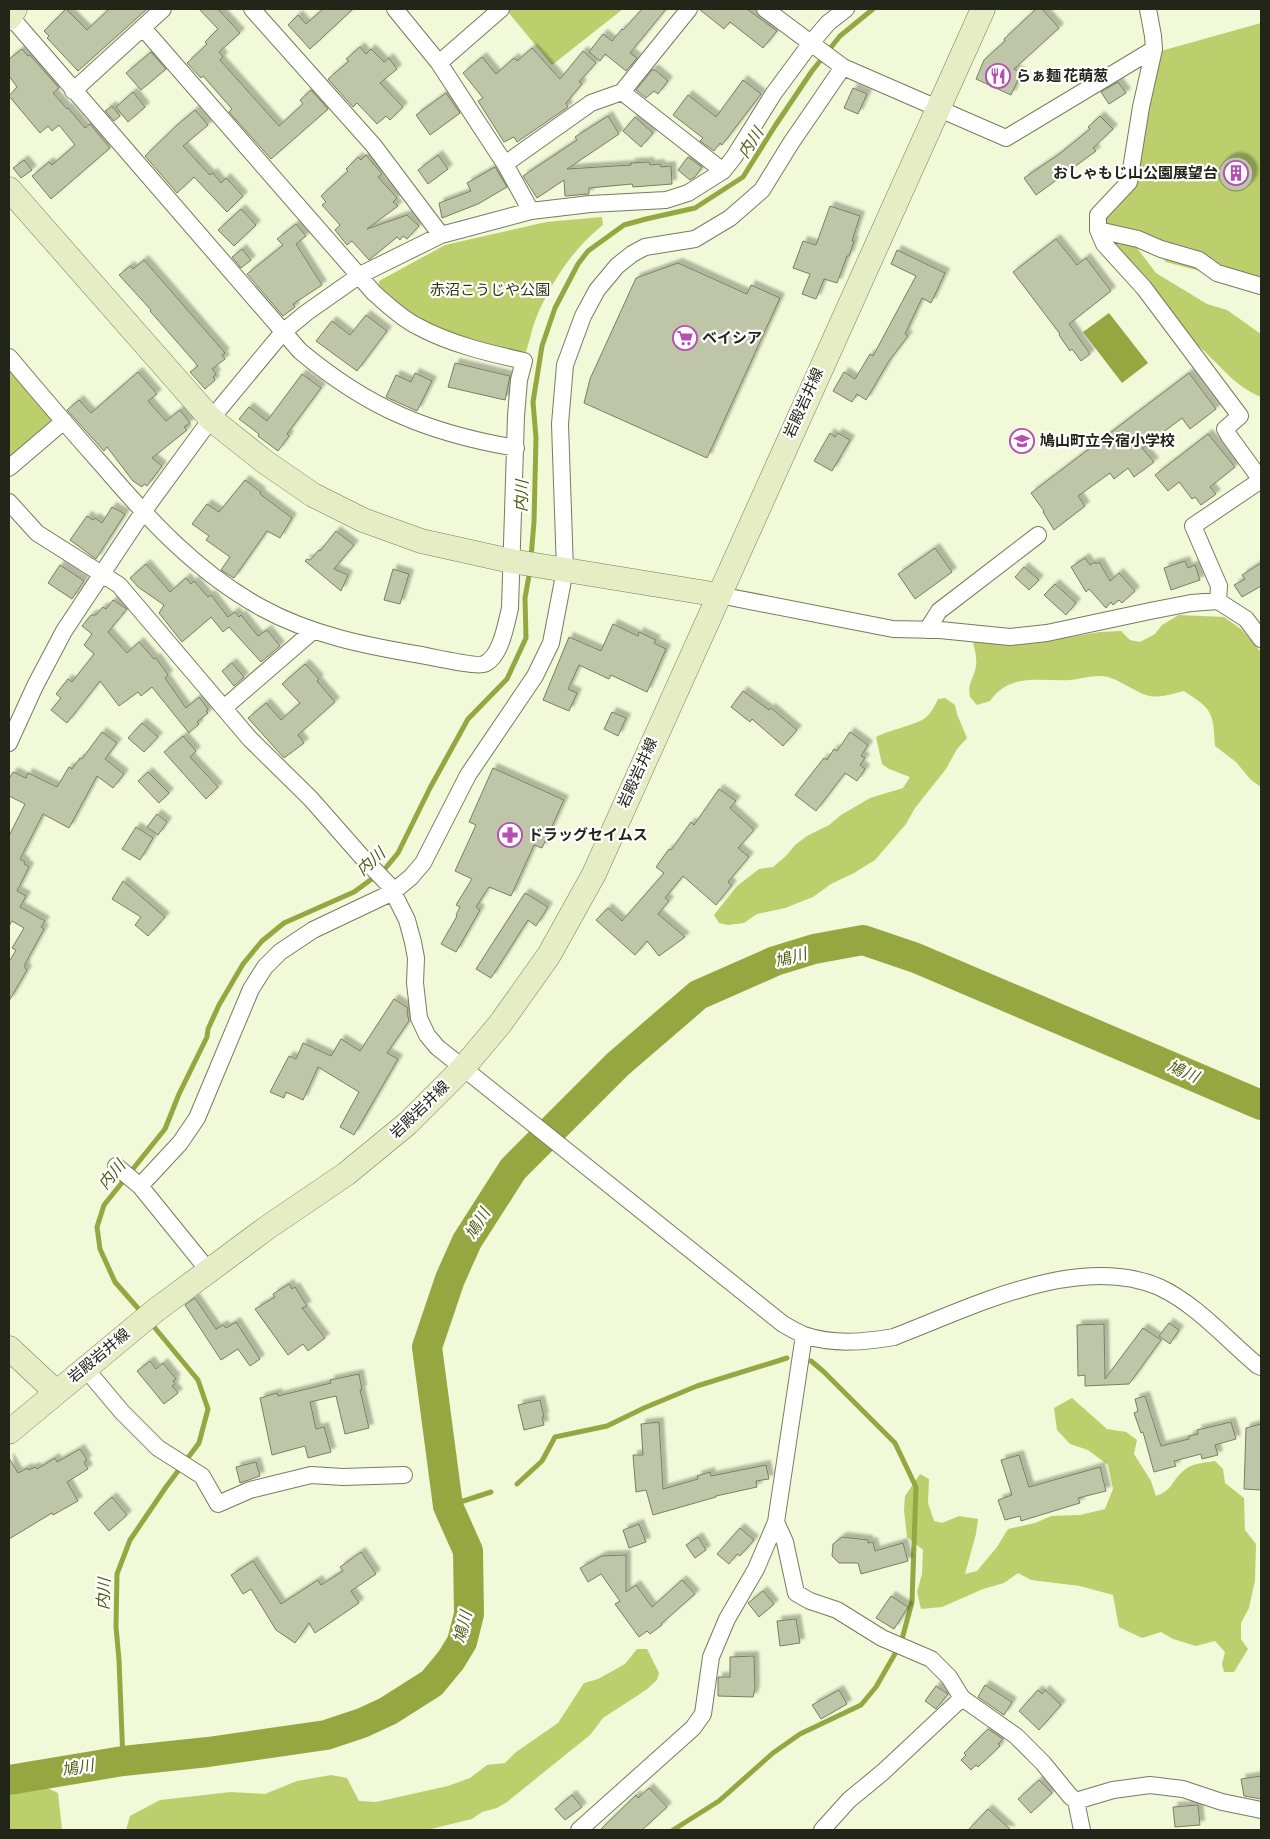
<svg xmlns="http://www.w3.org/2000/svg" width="1270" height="1839" font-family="'Alegreya Sans','Noto Sans JP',sans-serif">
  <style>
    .green { fill: #bccf6c }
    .water { fill: #96a742 }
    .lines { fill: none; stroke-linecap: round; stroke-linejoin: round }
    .stream { stroke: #96a742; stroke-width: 5 }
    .river { stroke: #96a742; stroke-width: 30 }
    .building { fill: #bfc6a7; stroke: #797f62; filter: url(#shadow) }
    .street-casing { stroke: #767c5f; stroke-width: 18 }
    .secondary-casing { stroke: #767c5f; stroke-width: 25 }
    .street { stroke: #fff; stroke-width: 16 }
    .secondary { stroke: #e6ecc4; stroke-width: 24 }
    .labels { text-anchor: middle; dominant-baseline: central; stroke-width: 4.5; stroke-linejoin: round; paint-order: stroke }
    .poi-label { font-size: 15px; font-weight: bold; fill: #232519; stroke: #fff; text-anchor: start }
    .park-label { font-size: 15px; fill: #2e3409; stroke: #fff }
    .street-label { font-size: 15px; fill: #232519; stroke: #fff }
    .water-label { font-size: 16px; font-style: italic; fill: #515c13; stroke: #fff }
  </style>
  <defs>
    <filter id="shadow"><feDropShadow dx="4.5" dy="-4.5" stdDeviation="1" flood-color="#0004"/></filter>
  </defs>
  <rect width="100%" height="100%" fill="#f1f9d8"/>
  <!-- green -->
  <path class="green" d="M511,9H623L552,65L508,12Z
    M1261,23V287L1166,262L1135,229L1107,228L1104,219L1136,183L1146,108L1161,51Z
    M602,217L603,225C575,247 554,278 539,311C533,324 530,339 526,352C477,345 411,326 379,285V281L445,245L546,222Z
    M1110,238L1134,244L1156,273L1207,304L1227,310L1261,334V397C1237,387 1226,372 1208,355C1199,345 1187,336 1178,325C1154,298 1132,267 1110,238Z
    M9,366L52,418L53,423L9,461Z
    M1179,615L1224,617L1241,629L1261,652V787L1251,780L1236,762L1215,746C1213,712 1213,710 1184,691C1172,694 1158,699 1146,695C1133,691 1122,681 1108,677C1094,674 1083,679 1070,680C1039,682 1010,672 990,701L977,705L970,697C967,683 974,679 976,666C977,658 975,650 973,642L1028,644L1100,632L1121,631L1130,640L1140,642L1155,634L1162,625Z
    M945,698L955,705L957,714L967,738L957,749L946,769L915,808L906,824L875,860L854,873L831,884L813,897L785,908L757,914L744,923L728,925L719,923L714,915L737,886L759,869L773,867L786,856L795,845L807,836L829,825L841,815L870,798L903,788L910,777L889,769L882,764L876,737C889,730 916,725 925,718C931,714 935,705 938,699Z
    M1072,1398L1107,1429L1126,1432L1137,1440L1134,1454L1151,1481L1156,1496C1174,1489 1170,1483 1182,1472C1191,1463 1203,1463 1215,1461L1223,1469L1225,1483L1244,1498L1245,1530L1256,1544L1255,1580L1249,1608L1241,1623V1639L1248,1649L1234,1672H1224L1222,1664L1225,1652L1215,1641L1196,1646L1173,1639L1161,1632L1142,1638L1119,1627L1113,1595L1080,1586L1031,1580L1018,1573L1004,1583L983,1589L942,1607L921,1609L917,1592L922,1574L923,1550L907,1537L904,1510L905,1496L920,1474L929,1479L928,1503L934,1521L942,1523L959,1516L978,1519L976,1534L965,1574L977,1571L997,1547L1008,1529L1035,1523L1051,1516L1080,1515L1105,1509L1113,1489L1108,1465L1088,1450L1070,1444L1057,1430L1054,1408Z
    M637,1649H647L659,1673L657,1680L646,1690L603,1718L590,1735L507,1802L497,1808L482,1812L472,1819L427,1830H126L130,1816L160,1800L231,1792L265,1794L297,1781L331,1775L347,1778L359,1801L376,1802L448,1786L470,1778L487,1765L505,1763L516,1752L558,1723L584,1683L598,1679L625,1664Z
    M41,1785L58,1793L62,1829L64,1830H9V1788Z"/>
  <!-- water -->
  <path class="water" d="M1109,313L1148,363L1122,383L1083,332Z"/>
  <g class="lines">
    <!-- stream -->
    <path class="stream" d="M531,557L534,522L536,438L533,402L542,346L555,308L578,264L588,251L624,225L646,219L695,208L743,177L775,126L812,71L840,36L873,9
      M143,1314L115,1282L100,1249L97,1227L104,1205L165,1129L179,1094L207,1037L208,1029L219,1005L243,964L262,941L284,923L354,892L384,870L398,853L430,788L468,719L507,679L526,638L525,598L530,570
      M811,1361L823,1371L895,1443L916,1487L912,1602L902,1639
      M517,1484L542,1461L555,1437L607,1426L644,1408L697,1386L787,1358
      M448,1506L491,1492
      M123,1761L119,1660L116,1627L117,1574L130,1540L166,1487L199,1443L208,1409L198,1380L150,1322
      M673,1830L719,1801L773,1753L800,1734L861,1705L876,1687L896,1652"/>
    <!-- river -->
    <path class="river" d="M9,1780L123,1761L208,1752L326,1735L362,1723L388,1711L432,1683L451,1660L462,1642L469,1614L468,1551L448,1506L427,1347L450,1279L467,1241L513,1169L618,1064L698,995L775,961L814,949L863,940L916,958L1261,1105"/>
  </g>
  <!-- building -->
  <path class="building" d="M66,9L87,30L109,9H147L78,71L47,38L49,36L44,31Z
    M199,9H218L240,33L219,52L223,57L220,60L279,126L303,104L300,100L311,90L328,109L271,159L229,112L232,109L203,76L201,78L187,63L207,44L205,42L218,29Z
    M323,9H353L310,49L288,25L298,15L306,24Z
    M642,9H666L630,53L637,58L626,71L605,54L600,61L589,52L603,34L612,41L622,29L623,30Z
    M699,9H747L777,31L763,48L730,22L724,29Z
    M1036,9H1042L1059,28L1014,69L1021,73L1011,95L976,79L984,60L1005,41L1004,39Z
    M360,47L366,54L371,49L384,62L389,58L397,69L380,83L403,107L390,120L386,116L377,124L357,103L353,107L328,79L349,61L346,59Z
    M532,48L560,79L583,51L596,63L579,82L582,84L566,103L568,107L517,142L514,137L504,142L478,101L483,98L463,73L482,57L496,74L514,58L517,61Z
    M22,49L28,56L30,55L59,88L53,93L67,109L68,108L85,128L90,124L110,148L51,199L32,176L49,162L52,165L75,145L59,125L52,131L48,126L40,133L9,96L17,87L9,76V59Z
    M151,52L166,69L141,90L126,73Z
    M652,70H655L668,81L658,94L654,91L646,98L636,90Z
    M743,80L761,94L722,145L720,143L714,151L700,141L703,138L673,115L688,95L716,117Z
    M1118,82L1126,93L1109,104L1101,92Z
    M853,88L867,94L858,114L844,108Z
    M133,92L145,107L128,122L116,107Z
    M446,93L460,113L430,135L416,115Z
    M112,106L120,116L114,121L105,111Z
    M195,110L208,125L183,146L210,175L213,173L221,183L226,178L243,196L227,212L194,177L177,193L145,156L176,126Z
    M608,116L619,134L567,169L631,165V163L649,162L650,165L660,164L661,167L671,166L672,184L633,187L632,184L589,188V194L565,196L564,180L537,198L523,176L577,140L575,137Z
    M1100,116L1113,129L1093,148L1096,151L1036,195L1024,178L1058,155L1090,129L1088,127Z
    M635,117L653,133L641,147L623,131Z
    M366,155L382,174L378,177L397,198L393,202L398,206L367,229L407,215L419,226L407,239L403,236L400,240L397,237L369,260L352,241L347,245L335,230L340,225L322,205L326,202L321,196L348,171L346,169L358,157L361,160Z
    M438,155L448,169L428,184L418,170Z
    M688,157L702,167L695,177L690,180L678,170Z
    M1219 174a17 17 0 1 1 34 0a17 17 0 1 1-34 0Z
    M24,160L32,170L21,178L13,168Z
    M495,167L507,187L478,204L442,218L439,203L471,191L467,183Z
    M830,206L860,216L852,241H854L849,256H847L837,283L824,279L816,299L802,294L810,274L793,268L803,241L816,245Z
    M241,209L256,225L234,246L218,230Z
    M296,224L306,236L296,244L322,285L293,304L295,307L283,316L247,274L283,245L277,239Z
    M1056,239L1077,265L1086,258L1111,291L1069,324L1090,354L1081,361L1072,349L1070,351L1059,335L1060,334L1013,272Z
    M242,249L251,260L241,268L232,257Z
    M897,250L945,273L931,303L922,298L905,334L908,336L889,361L866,400L857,394L852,402L833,391L844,372L855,379L870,354L873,356L916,276L891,264Z
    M144,260L225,353L222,355L225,359L212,369L216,374L213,377L215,380L205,389L190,372L198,366L150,311L151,310L119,275L130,266L133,269Z
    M678,263L747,294L751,285L780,298L707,458L584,403L590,379L636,278Z
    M366,315L387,331L357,371L316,341L332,321L350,335Z
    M455,363L510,376L505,400L448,387Z
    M138,372L157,394L148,401L166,421L180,410L190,423L184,427L187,430L152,458L162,466L147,486L144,484L142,487L133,481L107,447L104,451L67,410L79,400L91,413Z
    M415,373L432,381L417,411L386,397L396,375L411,382Z
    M1189,373L1216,409L1190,429L1182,418L1142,448L1154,462L1134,477L1128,468L1114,479L1110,473L1078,496L1085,506L1054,530L1043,512L1044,511L1031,493Z
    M302,374L321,388L287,434L289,436L278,451L258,436L259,434L239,419L249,407L267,421Z
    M830,433L835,437L838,433L850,440L832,471L814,461Z
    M1208,434L1235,467L1210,487L1216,494L1201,505L1195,497L1192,499L1179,482L1168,491L1155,475Z
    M245,480L261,492L260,494L292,518L280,538L267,531L234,578L221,570L230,557L206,540L209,536L192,524L207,504L219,512Z
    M112,507L125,514L96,559L70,540L87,516L93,520L95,518L102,523Z
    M336,531L354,545L334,569L348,575L341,591L305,561L307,559L310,560L319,550L320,551Z
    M935,548L952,572L915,599L898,574Z
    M1085,558L1090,565L1095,562L1096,564L1099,562L1110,581L1119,573L1135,591L1122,603L1119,600L1113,605L1111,602L1106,608L1089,589L1086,592L1071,567Z
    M1185,561L1188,568L1195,565L1200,580L1171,590L1164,568Z
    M1261,563V586L1242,597L1234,585L1245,579L1242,575Z
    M146,564L170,592L186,578L191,584L194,581L208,597L211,595L228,617L235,612L239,617L241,615L258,636L267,630L280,646L261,662L229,627L223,632L211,617L182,642L159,613L164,605L138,587L130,578Z
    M60,565L84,581L72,599L48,583Z
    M1024,567L1039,580L1029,590L1015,577Z
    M393,569L409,574L400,604L384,600Z
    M1055,584L1076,603L1066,615L1044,595Z
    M113,600L127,609L108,632L127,653L139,642L154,659L156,658L168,675L165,678L186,708L199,697L208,709L206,711L208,713L197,722L199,724L189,733L152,687L141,696L138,692L119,706L100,681L67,723L51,710L61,698L56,694L68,679L72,682L94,654L84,645L92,634L82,626L91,615H96L103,607L106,609Z
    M613,624L638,636L639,632L656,640L654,643L666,649L647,692L611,675L609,679L579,665L568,689L577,693L569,711L543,700L569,637L601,651Z
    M232,663L244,677L234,686L222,671Z
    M305,664L319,679L317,681L335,702L298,735L304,743L284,758L248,718L266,703L281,720L300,703L282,684Z
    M743,691L769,710L771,708L797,730L783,746L752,719L750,722L731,707Z
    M612,712L626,718L618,736L604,729Z
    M142,723L158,737L144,752L128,738Z
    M102,732L117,743L105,759L124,774L113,788L97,776L69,828L43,814L20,859L25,862L24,864L29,867L17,891L26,896L20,907L45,921L41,927L44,929L25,964V968L27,970L9,1001V962L16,950L12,948L24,928L12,921L9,926V836L25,804L9,796V779L13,772L26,778L28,773L57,787L69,767L72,769L80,758L82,759Z
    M850,732L868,745L861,756L865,758L860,765L865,769L857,781L845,773L816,811L795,795L824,758L827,760L834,749L837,751Z
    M183,736L196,751L190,757L218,787L206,799L164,752Z
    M493,768L564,800L542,848L534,845L511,896L489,887L476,907L480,910L456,952L441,944L457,916L456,915L460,907L456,905L472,879L455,871L476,825L469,822Z
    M148,772L169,793L159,803L138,781Z
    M719,789L736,801L730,808L754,830L738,848L749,857L728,882L732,885L716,905L683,876L665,898L669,901L658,914L685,937L659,956L647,941L635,955L596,920L608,908L622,921L664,873L656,867L669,849L671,850L691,822L694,825Z
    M157,814L167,822L158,835L147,827Z
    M136,827L153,838L140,860L122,849Z
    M123,881L165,917L148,936L135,925L141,917L112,899Z
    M525,893L548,907L536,926L528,920L491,978L476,969Z
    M394,999L408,1008L407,1013L409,1021L387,1053L398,1059L354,1135L340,1127L359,1092L318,1067L303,1100L286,1092L284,1098L270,1092L289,1056L296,1059L303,1043L331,1056L341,1039L360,1051Z
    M289,1284L292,1289L295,1287L307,1306L302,1308L325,1338L308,1351L303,1344L288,1355L255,1309L275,1297L273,1294Z
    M195,1298L216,1329L223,1325L226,1328L236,1322L260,1359L250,1366L238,1349L221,1360L185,1305Z
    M1169,1323L1179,1330L1170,1344L1159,1336Z
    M1104,1324L1105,1379L1143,1328L1161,1340L1129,1384L1085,1386V1375L1078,1376L1077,1325Z
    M150,1361L156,1369L163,1363L176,1379L173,1381L175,1384L172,1386L178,1393L164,1404L137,1371Z
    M359,1374L362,1390H360L369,1428L345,1434L336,1396L310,1402L316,1429L324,1427L331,1452L308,1458L305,1446L272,1455L260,1398L277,1393L278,1396L331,1383L330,1380Z
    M1145,1396L1161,1446L1189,1439V1436L1198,1434L1197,1430L1231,1422L1236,1439L1215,1445L1218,1455L1202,1459L1201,1454L1174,1461L1176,1466L1154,1472L1143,1432L1141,1433L1134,1413L1138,1411L1135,1399Z
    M540,1400L544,1417H542L544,1425L524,1430L518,1405Z
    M659,1422L663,1489L698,1479L697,1476L710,1472L711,1476L766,1465L769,1479L756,1481L757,1487L716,1496V1497L653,1515L646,1490L636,1492L633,1455H643L641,1424Z
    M1261,1424V1490L1244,1489L1246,1428Z
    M80,1449L87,1460L84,1462L88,1469L67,1482L78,1501L53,1515L52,1513L9,1539V1458L18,1473L28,1468L29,1470L35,1467L37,1469L55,1458L57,1462Z
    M1019,1455L1029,1487L1100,1467L1106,1491L1078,1498L1080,1503L1021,1521L1020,1516L1005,1520L998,1500L1012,1495L1001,1460Z
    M256,1462L260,1476L240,1483L236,1467Z
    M112,1497L127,1515L109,1531L94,1513Z
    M639,1524L646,1542L629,1548L623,1530Z
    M740,1528L754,1540L740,1556L737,1554L729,1564L717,1554Z
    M698,1537L706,1550L695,1558L686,1545Z
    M842,1537L868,1540V1543L873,1542L875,1551L903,1543L908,1561L861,1574L858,1563H839L832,1556L833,1544Z
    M361,1552L376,1574L351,1591L359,1603L315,1633L309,1623L295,1643L276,1630L251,1589L243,1594L231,1575L253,1561L281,1604L318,1580L321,1585L343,1571L340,1567Z
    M626,1555V1592L636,1585L652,1607L682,1580L695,1594L661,1624L662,1625L650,1634L647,1631L639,1637L615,1604L620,1601L601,1574L588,1582L580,1568L602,1556Z
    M763,1591L774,1604L759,1617L748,1603Z
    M891,1596L908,1607L894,1629L876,1618Z
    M796,1619L800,1643L780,1646L777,1621Z
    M754,1656L755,1689L753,1697L718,1696V1677H730V1657Z
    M985,1685L1012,1702L1004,1715L978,1697Z
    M936,1686L948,1694L936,1709L925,1701Z
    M839,1690L847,1704L821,1719L812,1705Z
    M1038,1690L1042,1694L1045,1690L1061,1705L1039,1730L1019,1711Z
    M988,1729L1003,1739L998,1744L1000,1746L978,1767L976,1765L971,1770L961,1760L966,1755L964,1753Z
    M1261,1776V1799L1244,1796L1241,1779Z
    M1039,1780L1052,1793L1031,1813L1018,1799Z
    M649,1788L667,1807L642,1830H600L636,1795L638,1798Z
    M572,1795L582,1807L565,1820L555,1809Z
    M1198,1805L1200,1825L1175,1827L1173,1807Z
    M988,1809L1011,1830H968Z"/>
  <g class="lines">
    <defs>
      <path id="street" d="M252,9L374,146L441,235
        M395,9L439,63L505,164L531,211
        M689,9L622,92L723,171
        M765,9L843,67L1006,138L1154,49
        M1148,9L1153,36L1154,49L1141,107L1129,182L1098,215V230L1104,244L1144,288L1240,416L1225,429L1229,436L1261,480L1193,526L1219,586L1218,601
        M10,16L300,351C368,408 428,433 516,448
        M439,63L501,9
        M73,91L163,9
        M505,164L591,103L622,92
        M1098,230L1138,239L1161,249L1199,260L1217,273L1261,286
        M9,357C40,394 71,430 103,466C150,521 198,573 262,608C311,635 367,646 421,655C432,657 477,667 484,664C501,657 506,624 510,608L516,416L519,380L524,361C488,353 450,344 417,326C401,318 388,305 374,293L143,28
        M9,468L64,421
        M9,502L37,533L119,585L250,739L311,799L362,857L390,886L407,920L413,942L416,958L415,983L419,1018L427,1035L437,1047L783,1324C790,1328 797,1332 804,1335C833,1345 865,1342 894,1337C970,1308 1078,1252 1159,1287C1196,1304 1226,1339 1257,1365L1261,1367
        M719,595L893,629L940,630L1010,637L1047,633L1150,611L1191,603L1218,601L1246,619L1261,639
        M927,630L939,611L1038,535
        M225,707L313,631
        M9,743L35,686L64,631L143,512L211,419L283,332L306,313L360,275L441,235L531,211L590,204L666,200L688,193L723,171L734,157L774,93L811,43L828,23L846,9
        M116,1166L140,1186
        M208,1270L140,1186L180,1143L197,1118L251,989L265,967L280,952L313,930L393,892L411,877L423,863L468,775L535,676L551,643L565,570L560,424L565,365L583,316L597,290L617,266L632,254L645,247L695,239L730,218L762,190L791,143L843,67
        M85,1368L122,1412L158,1448L202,1476L218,1504L250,1490L311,1475L343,1477L404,1475
        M776,1522L785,1542L796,1593L810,1601L837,1610L882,1638L931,1659L949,1677L962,1698L1016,1736L1043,1763L1070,1796L1076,1801L1082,1830
        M1076,1801L1113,1790L1150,1785L1183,1789L1222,1802L1261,1810
        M579,1830L693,1728L703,1714L711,1657L727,1619L756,1569L776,1522L804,1335
        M822,1830L849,1800L883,1772L962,1698"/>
      <path id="secondary" d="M9,18L15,9
        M9,189L211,419L265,462L313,495L363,520L421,541L511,561L719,595
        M9,1348L56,1392
        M9,1432L156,1310L268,1227L346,1174L408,1123L463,1068L500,1024L549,955L594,874L983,9"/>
    </defs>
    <!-- street casing -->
    <use href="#street" class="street-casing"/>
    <!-- secondary casing -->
    <use href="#secondary" class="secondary-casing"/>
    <!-- street -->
    <use href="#street" class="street"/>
    <!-- secondary -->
    <use href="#secondary" class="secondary"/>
  </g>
  <!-- icons -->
  <defs>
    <symbol id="restaurant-ring" viewBox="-11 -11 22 22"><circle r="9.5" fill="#fff" stroke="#b54fb4" stroke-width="1.5"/><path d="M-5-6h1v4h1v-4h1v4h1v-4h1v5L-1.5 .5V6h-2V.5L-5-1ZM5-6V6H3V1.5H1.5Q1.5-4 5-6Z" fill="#b54fb4"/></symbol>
    <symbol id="building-ring" viewBox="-11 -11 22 22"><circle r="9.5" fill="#fff" stroke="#b54fb4" stroke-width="1.5"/><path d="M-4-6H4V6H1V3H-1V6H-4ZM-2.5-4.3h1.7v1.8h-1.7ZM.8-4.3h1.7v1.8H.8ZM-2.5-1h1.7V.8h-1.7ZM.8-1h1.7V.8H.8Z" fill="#b54fb4"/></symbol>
    <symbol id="supermarket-ring" viewBox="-11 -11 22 22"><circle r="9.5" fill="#fff" stroke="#b54fb4" stroke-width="1.5"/><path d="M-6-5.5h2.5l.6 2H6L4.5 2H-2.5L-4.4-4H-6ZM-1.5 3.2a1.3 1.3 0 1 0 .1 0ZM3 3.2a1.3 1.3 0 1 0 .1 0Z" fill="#b54fb4"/></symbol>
    <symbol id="school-ring" viewBox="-11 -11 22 22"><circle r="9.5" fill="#fff" stroke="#b54fb4" stroke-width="1.5"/><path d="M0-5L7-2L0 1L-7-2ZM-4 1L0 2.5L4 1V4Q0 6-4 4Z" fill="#b54fb4"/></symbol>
    <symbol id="pharmacy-ring" viewBox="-11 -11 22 22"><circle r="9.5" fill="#fff" stroke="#b54fb4" stroke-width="1.5"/><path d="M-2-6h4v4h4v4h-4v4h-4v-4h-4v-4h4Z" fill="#b54fb4"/></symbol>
  </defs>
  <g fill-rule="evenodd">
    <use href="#restaurant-ring" x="984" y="62" width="28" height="28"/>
    <use href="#building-ring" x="1222" y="159" width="28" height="28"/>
    <use href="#supermarket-ring" x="671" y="324" width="28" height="28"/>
    <use href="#school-ring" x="1008" y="427" width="28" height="28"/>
    <use href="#pharmacy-ring" x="496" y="821" width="28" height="28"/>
  </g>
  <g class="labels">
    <!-- poi labels -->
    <g class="poi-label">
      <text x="1016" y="76">らぁ麺 花萌葱</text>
      <text x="1218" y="173" text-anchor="end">おしゃもじ山公園展望台</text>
      <text x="702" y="338">ベイシア</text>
      <text x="1040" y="441">鳩山町立今宿小学校</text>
      <text x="528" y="835">ドラッグセイムス</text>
    </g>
    <!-- park labels -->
    <g class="park-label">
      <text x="490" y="290">赤沼こうじや公園</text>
    </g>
    <!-- street labels -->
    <g class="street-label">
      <text transform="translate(804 403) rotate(-66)">岩殿岩井線</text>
      <text transform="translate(638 773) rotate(-66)">岩殿岩井線</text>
      <text transform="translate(420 1110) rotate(-44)">岩殿岩井線</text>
      <text transform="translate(99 1356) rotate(-40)">岩殿岩井線</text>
    </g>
    <!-- water labels -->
    <g class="water-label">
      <text transform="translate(751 143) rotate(-57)">内川</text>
      <text transform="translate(522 496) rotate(-88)">内川</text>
      <text transform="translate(371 862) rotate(-42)">内川</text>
      <text transform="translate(791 958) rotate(-15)">鳩川</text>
      <text transform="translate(1183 1072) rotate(23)">鳩川</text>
      <text transform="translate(112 1175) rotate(-51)">内川</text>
      <text transform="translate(478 1224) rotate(-59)">鳩川</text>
      <text transform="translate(104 1594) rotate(-87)">内川</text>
      <text transform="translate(463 1627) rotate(-76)">鳩川</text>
      <text transform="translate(78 1768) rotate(-10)">鳩川</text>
    </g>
  </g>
  <!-- border -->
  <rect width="1270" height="1839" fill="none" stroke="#232519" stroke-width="20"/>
</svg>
